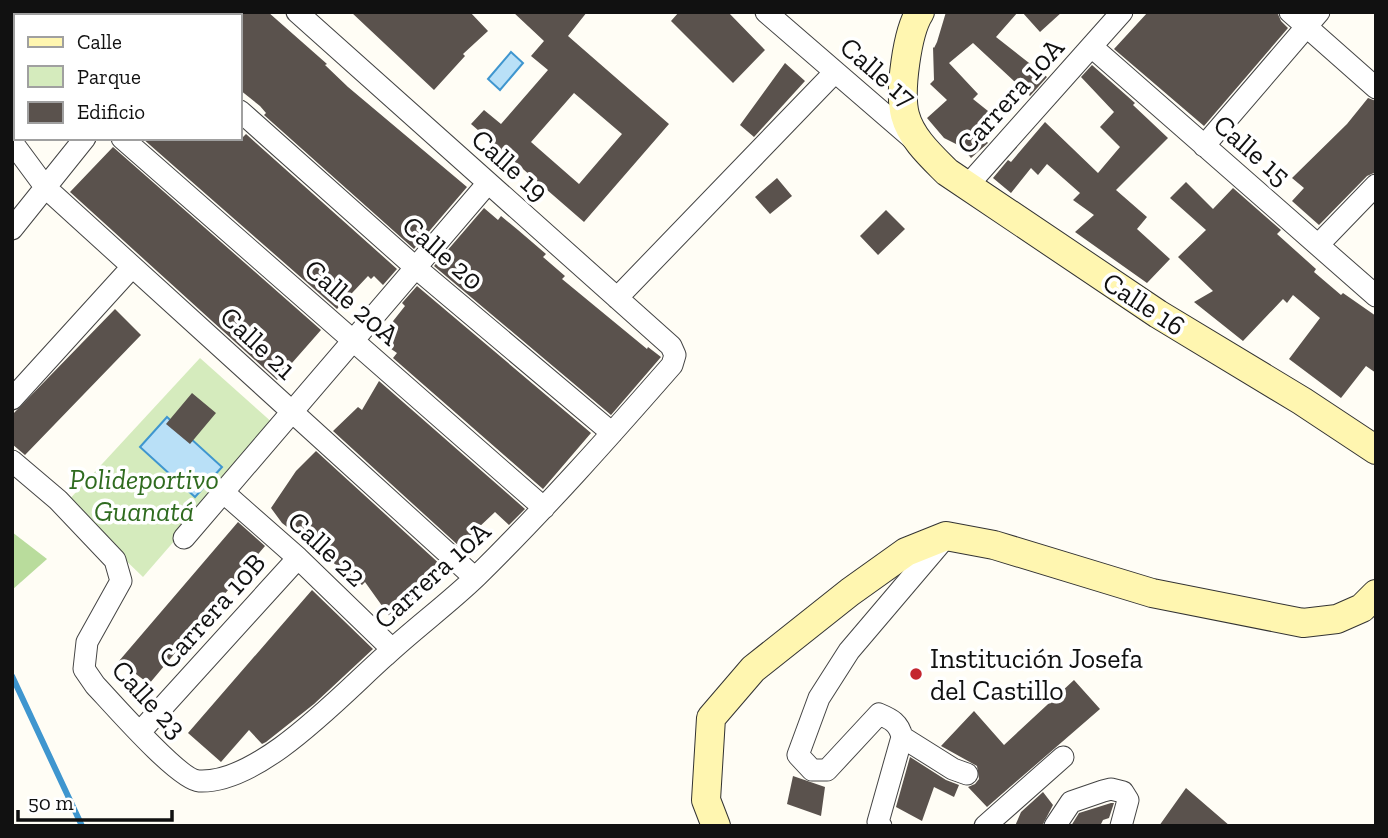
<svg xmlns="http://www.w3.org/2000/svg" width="1388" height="838" font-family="'Zilla Slab',serif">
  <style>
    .green { fill: #d5ebbd }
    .forest { fill: #b9dc9c }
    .water { fill: #b9e0f7; stroke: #3f96cf; stroke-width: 2 }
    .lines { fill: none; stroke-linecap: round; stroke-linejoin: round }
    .stream { stroke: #3f96cf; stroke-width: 6 }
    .building { fill: #5a524d; fill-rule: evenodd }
    .street-casing { stroke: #444; stroke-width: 23 }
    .secondary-casing { stroke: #333; stroke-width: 30 }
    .street { stroke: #fff; stroke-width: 21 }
    .secondary { stroke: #fff6b0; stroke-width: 28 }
    .poi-dot { fill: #c4262e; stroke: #fff; stroke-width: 2.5 }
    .labels { text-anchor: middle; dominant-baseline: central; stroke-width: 7; stroke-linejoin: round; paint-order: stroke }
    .street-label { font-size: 28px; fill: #111; stroke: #fff }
    .park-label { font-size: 28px; font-style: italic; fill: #2f6b1f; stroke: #fff }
    .poi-label { font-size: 28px; fill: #111; stroke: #fff; text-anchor: start }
  </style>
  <rect width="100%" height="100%" fill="#fffdf5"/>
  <!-- green -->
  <path class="green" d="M200,358L275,425L143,577L66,503Z"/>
  <!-- forest -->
  <path class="forest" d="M12,532L47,559L12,590Z"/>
  <!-- water -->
  <path class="water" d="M511,52L523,63L500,90L488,79Z
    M167,417L222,467L195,497L140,447Z"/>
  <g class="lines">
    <!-- stream -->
    <path class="stream" d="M12,676L82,826"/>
  </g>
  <!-- building -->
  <path class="building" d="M240,12H268L327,64L325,65L348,87L467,187L414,249L264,115L266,113L260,106L240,90Z
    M351,12H470L488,31L463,54L465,56L434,90Z
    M513,12H587L568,36L669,124L584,222L471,124L484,110L501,124L548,70L531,56L544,41ZM574,93L622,134L579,184L531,142Z
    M679,12H728L765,50L733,83L671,21Z
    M946,12H1018L996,37L1047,77L1030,96L973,43L949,63L978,94L973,99L993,115L978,132L988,143L971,158L962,147L944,138L927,118L947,100L930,84L934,80L933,47L934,48L937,42Z
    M1022,12H1062L1040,32Z
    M1148,12H1277L1281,21L1288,28L1204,126L1114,49Z
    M785,63L805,81L754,137L740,125Z
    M1092,65L1135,103L1133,105L1168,138L1116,190L1147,217L1137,229L1170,259L1147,283L1075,232L1094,215L1073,200L1080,193L1047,164L1038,175L1031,168L1011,193L993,178L1008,160L1011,162L1045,122L1098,173L1120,147L1100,127L1114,112L1081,77Z
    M1368,98L1376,101V172L1367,176L1319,225L1292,201L1304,188L1292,178L1347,124Z
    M246,134L397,269L383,285L374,276L371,279L368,276L337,309L142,138H242Z
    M113,147L321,330L277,380L70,192Z
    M777,178L792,196L770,214L755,197Z
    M1186,182L1213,209L1233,188L1281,230L1277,234L1316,269L1314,272L1341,295L1343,293L1376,316V373L1366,366L1341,398L1289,359L1320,318L1293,295L1287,303L1283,299L1243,341L1194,302L1213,291L1178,257L1206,230L1170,198Z
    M484,208L498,220L501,216L518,230L546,254L543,257L565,276L562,279L647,349L648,347L661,357L611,415L434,266Z
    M886,210L905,229L878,255L860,236Z
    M417,286L591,433L543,489L393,358L397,353L378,340L405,306L402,303Z
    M115,309L141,335L25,455L12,444V415Z
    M379,381L525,509L509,525L495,512L459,546L333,431L358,407L362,410Z
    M192,393L216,413L190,444L166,424Z
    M316,451L443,567L418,594L420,596L395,624L365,582L362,585L282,523L271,508L296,471Z
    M238,522L265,546L149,684L119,661Z
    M312,590L373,649L314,704L266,742L262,744L249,730L221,762L188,733Z
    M1074,680L1100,709L987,807L968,787L975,784L979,779L977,766L941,746L974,711L1004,745Z
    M910,757L946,780L959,785L954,797L934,787L922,821L896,807Z
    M793,776L825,787L821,816L787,804Z
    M1186,788L1230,826H1159Z
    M1043,792L1053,805L1042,826H1015L1021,812Z
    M1111,803H1114L1109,818L1103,820L1100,826H1071L1079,813Z"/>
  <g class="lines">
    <defs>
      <path id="street" d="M99,12L101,16
        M766,12L913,139
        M1290,12L1376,88
        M194,16L197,12
        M1092,47L1376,296
        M240,111L415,267L612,433
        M122,138L544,508
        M12,142L46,188L475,578
        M1204,146L1319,12
        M968,185L1122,12
        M12,229L85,138
        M1318,245L1376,185
        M617,298L835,72
        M12,399L132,267
        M12,461L58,500L115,560L121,581L87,642L84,669L95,685C112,703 179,780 199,781C260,784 341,695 385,656C415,628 448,604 477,576C545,509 609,437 672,365L675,355L671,346L297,12
        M223,492L298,558L392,649
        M184,538L488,183
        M140,732L298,558
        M902,737L953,769L967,774
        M881,826L878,822L902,737C899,723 891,719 879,714L827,770H812L798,755L819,698L849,651L945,538
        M985,826L1063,757
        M1055,826L1071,802L1103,791L1111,789L1123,792L1128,800L1121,826"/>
      <path id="secondary" d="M920,12C907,32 899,92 905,115C911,138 931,156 947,172L1158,314L1302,401L1376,450
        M716,826L706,800L711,718L753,669L850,592L906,552L946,536L994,545L1152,593L1303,623L1337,619L1362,608L1376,594"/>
    </defs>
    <!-- street casing -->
    <use href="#street" class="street-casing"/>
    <!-- secondary casing -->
    <use href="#secondary" class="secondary-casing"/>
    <!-- street -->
    <use href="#street" class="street"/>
    <!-- secondary -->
    <use href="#secondary" class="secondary"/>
  </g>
  <!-- markers -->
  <circle class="poi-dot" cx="916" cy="674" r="7"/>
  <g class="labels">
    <!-- street labels -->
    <g class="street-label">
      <text transform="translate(878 72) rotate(41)">Calle 17</text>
      <text transform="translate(1010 96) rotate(-48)">Carrera 10A</text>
      <text transform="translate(1252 150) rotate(41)">Calle 15</text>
      <text transform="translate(510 165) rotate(42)">Calle 19</text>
      <text transform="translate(443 253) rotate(41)">Calle 20</text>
      <text transform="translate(352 302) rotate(41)">Calle 20A</text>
      <text transform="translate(1144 304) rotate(33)">Calle 16</text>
      <text transform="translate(258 343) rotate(43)">Calle 21</text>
      <text transform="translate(327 549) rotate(43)">Calle 22</text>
      <text transform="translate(432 575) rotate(-42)">Carrera 10A</text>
      <text transform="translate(212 611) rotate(-48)">Carrera 10B</text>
      <text transform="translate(149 699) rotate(47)">Calle 23</text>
    </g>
    <!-- park labels -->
    <g class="park-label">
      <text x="144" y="479">Polideportivo<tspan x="144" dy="32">Guanatá</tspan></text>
    </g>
    <!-- poi labels -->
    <g class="poi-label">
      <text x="930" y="658">Institución Josefa<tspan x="930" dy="32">del Castillo</tspan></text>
    </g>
  </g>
  <!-- border -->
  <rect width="1388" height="838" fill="none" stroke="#111111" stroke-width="28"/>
  <!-- legend -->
  <rect x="14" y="14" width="228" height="126" fill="#ffffff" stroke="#a0a0a0" stroke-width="2"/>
  <rect x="28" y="37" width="35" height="10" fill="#fff6b0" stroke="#a0a0a0" stroke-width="2"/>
  <text x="77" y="49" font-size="21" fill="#111111">Calle</text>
  <rect x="28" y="66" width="35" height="21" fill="#d5ebbd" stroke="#a0a0a0" stroke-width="2"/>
  <text x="77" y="84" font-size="21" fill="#111111">Parque</text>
  <rect x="28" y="102" width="35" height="21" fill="#5a524d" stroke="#a0a0a0" stroke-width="2"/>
  <text x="77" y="119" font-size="21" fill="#111111">Edificio</text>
  <!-- scale -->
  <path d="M18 810v10h154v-10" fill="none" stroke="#111111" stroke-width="3.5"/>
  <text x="28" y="810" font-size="21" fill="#111111" stroke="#ffffff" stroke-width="5" paint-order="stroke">50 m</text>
</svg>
